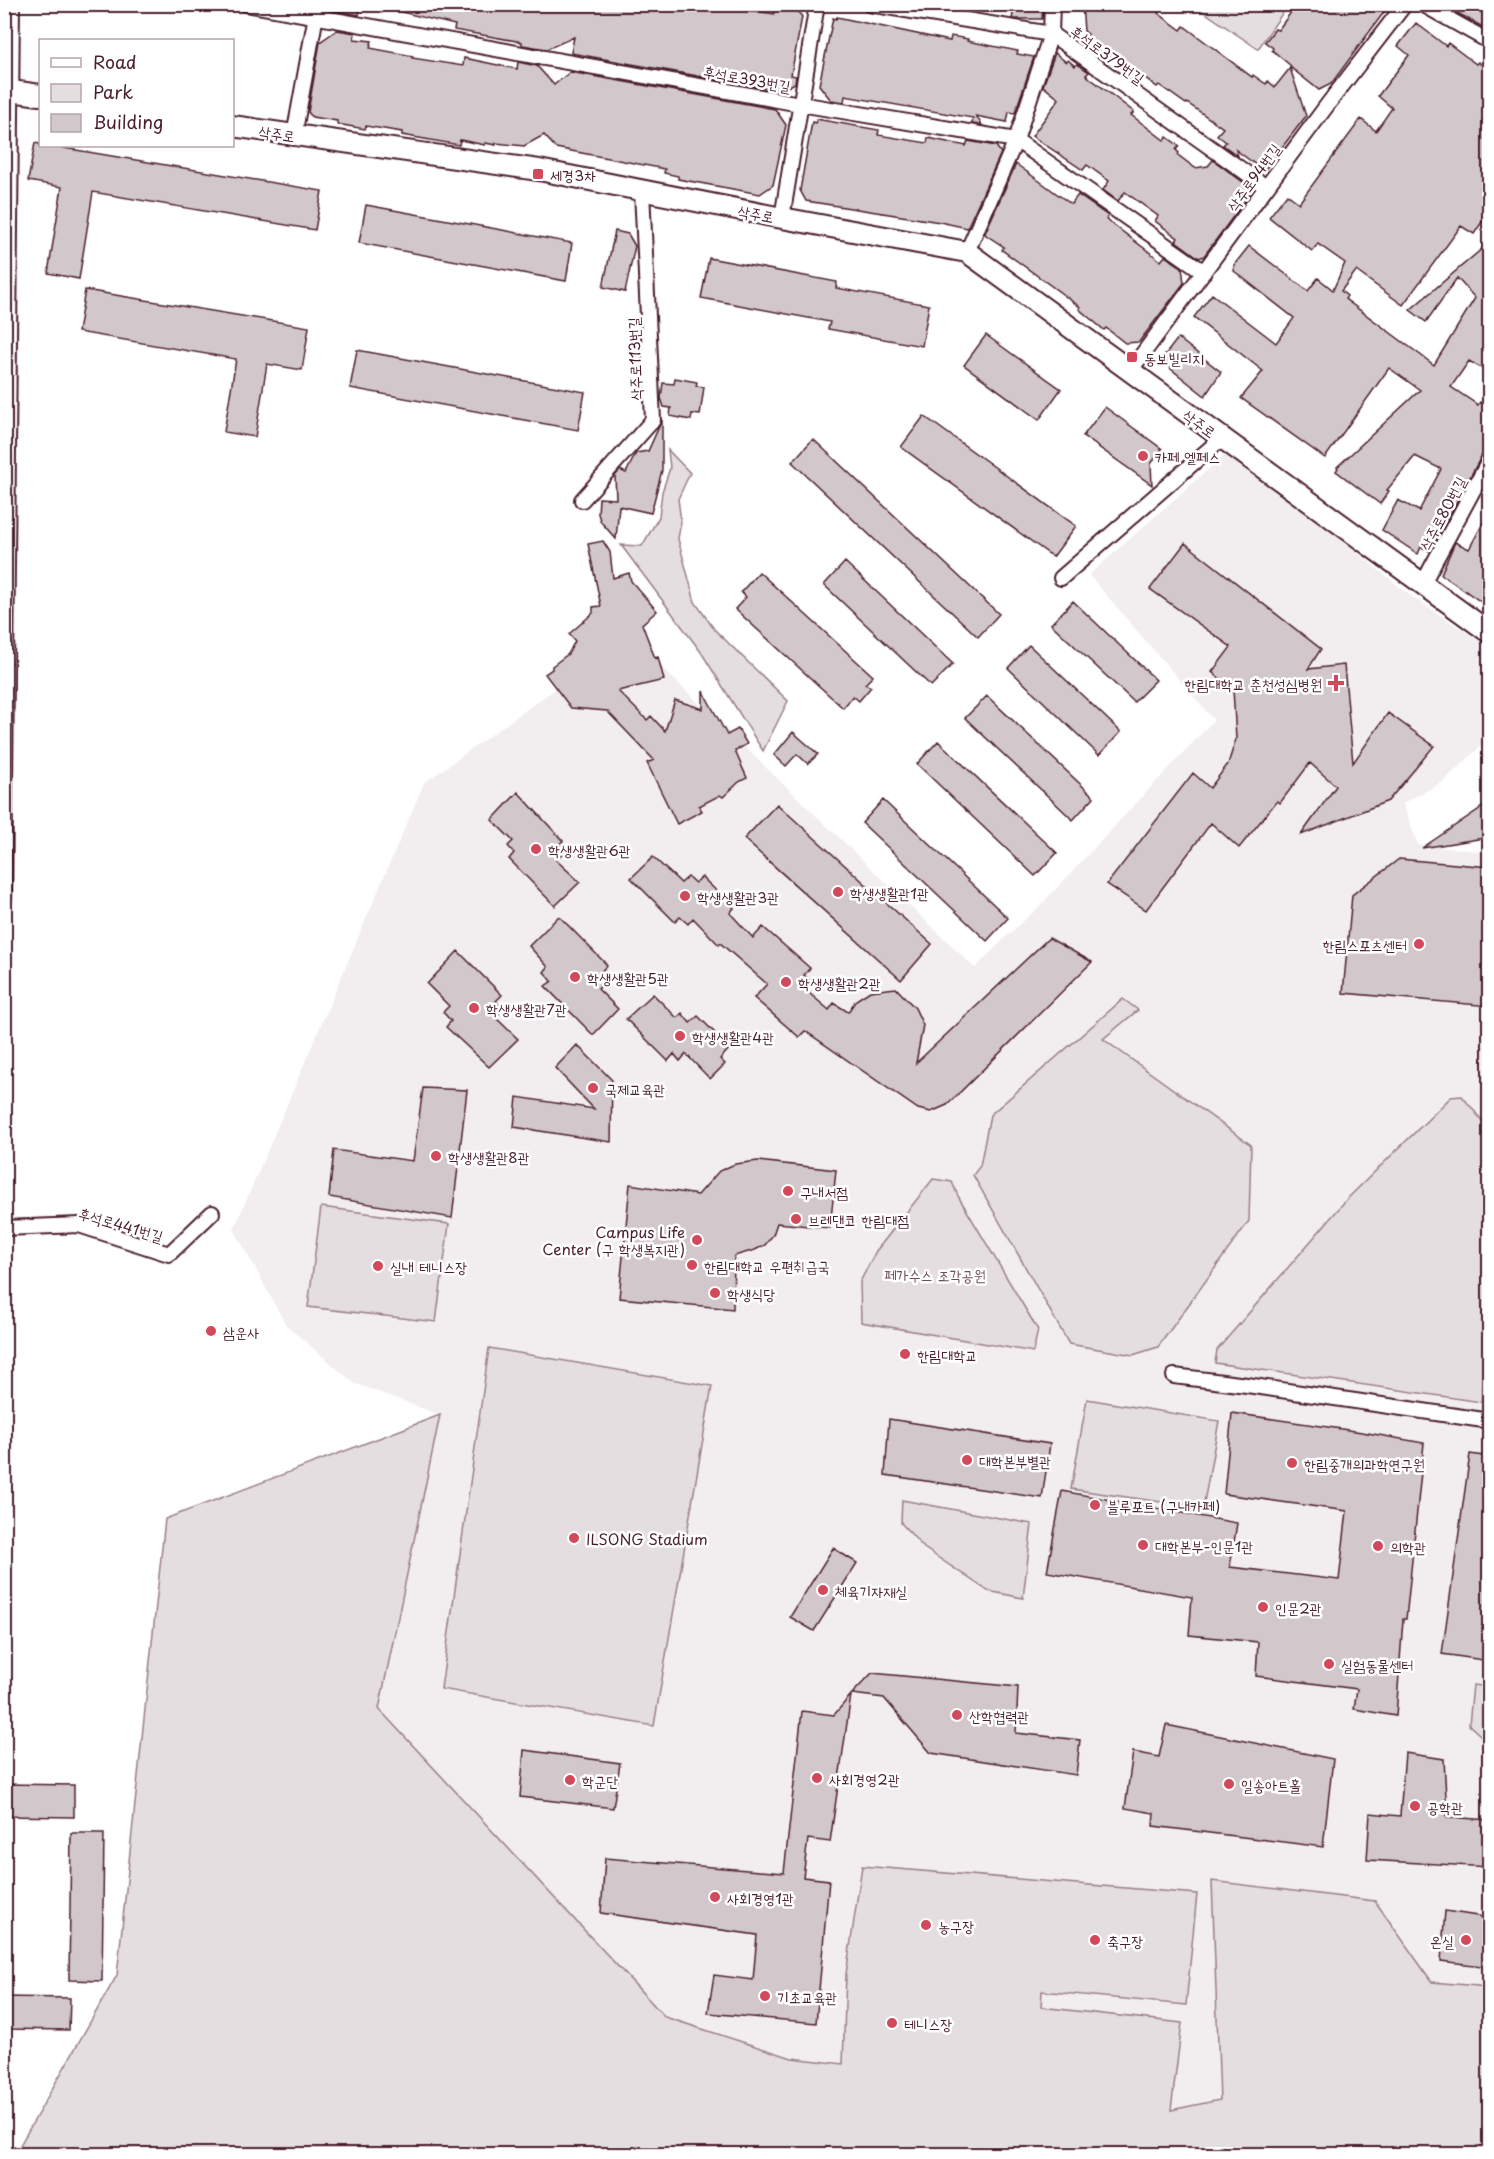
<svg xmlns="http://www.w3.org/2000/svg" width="1494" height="2159" font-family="'Playpen Sans','Poor Story',sans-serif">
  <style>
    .built { fill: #f2eeef }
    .green { fill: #e5dee0; stroke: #987e86; stroke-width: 1.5 }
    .building { fill: #d2c7cb; stroke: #4a1f2b; stroke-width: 1.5 }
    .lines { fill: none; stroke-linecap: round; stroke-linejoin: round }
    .street-casing { stroke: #4a1f2b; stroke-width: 18 }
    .secondary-casing { stroke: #4a1f2b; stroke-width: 24 }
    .street { stroke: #fff; stroke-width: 14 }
    .secondary { stroke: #fff; stroke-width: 20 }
    .poi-dot { fill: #d1495b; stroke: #fff; stroke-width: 2 }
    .labels { text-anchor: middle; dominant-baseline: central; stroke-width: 5; stroke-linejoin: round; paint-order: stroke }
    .street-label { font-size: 15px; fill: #4a1f2b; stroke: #fff }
    .poi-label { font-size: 15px; fill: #4a1f2b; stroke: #fff; text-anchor: start }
    .park-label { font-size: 15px; fill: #714f58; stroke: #fff }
  </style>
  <rect width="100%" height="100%" fill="#fff"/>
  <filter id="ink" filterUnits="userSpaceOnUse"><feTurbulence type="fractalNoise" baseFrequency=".0167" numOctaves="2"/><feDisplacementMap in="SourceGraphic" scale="12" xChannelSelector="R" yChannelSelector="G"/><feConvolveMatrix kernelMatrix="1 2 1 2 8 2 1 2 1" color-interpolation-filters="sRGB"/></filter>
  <g filter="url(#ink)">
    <!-- built -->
    <path class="built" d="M1230,450L1411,596L1489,647V726L1485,742L1443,782L1403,803L1418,845L1489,852V1987L1432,1982L1375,1901L1212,1881L1220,2100L1170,2110L792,2058L665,2017L379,1709L440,1415L354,1383L286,1325L234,1229L424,783L629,636L975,968L1012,931L1040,906L1214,720L1089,575Z"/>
    <!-- green -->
    <path class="green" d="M1194,5H1288L1258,49Z
      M668,450L690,473L678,499L681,521L678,539L695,602L714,629L788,701L763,751L701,652L621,545L642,546L659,517L662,492L670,468Z
      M1123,999L1138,1010L1103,1039L1251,1145L1249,1221L1158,1347L1133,1355L1069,1344L973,1175L980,1166L990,1115Z
      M1462,1096L1489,1129L1490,1338L1481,1402L1215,1363L1217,1350L1347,1199L1451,1097Z
      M933,1179L952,1182L958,1196L1038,1330L1033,1352L861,1322L860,1282L876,1251Z
      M321,1207L449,1224L436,1322L308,1307Z
      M489,1348L712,1386L654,1726L441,1689Z
      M1087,1399L1219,1421L1203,1508L1071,1489Z
      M440,1415L379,1709L665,2017L792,2058L843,2064L846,1974L862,1866L1197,1894L1186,2005L1042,1991L1041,2007L1182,2023L1171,2110L1220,2100L1212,1881L1375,1901L1432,1982L1489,1987V2154H15L117,1975L165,1519Z
      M902,1500L1032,1524L1023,1598L988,1591L924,1548L901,1523Z
      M1473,1685L1489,1687V1743L1469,1725Z"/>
    <!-- building -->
    <path class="building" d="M328,4H361L359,15L332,10Z
      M398,4H732L731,7L774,14L776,4L795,7L802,17L791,75L796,76L795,83L780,91L571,53L574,37L547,49L522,45V42L454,30L455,25L397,11Z
      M1015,4H1043L1042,19H1012Z
      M1082,4H1164L1158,13L1181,30L1184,26L1252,77L1253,75L1266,84L1268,81L1275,87L1290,68L1306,116L1264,171L1236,150L1238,156L1223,145L1226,142L1217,135L1223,128L1187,103L1186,104L1159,85L1157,87L1131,67L1123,63L1122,65L1104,52L1100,58L1088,49V34L1084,31Z
      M1297,4H1390L1331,84L1319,90L1290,67L1291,66L1272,50L1273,48L1265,42L1275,29L1278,30Z
      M1441,4H1490V31Z
      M837,17L950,41L951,36L968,39L967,41L1018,51L1017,54L1034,57L1015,113L1009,112L1007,122L976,116L982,125L972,124L973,118L845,96L844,102L831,100L819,85L833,18L836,19Z
      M1416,23L1446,46L1448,43L1476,64L1478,62L1490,71V210L1474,234L1461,226L1403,305L1356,271L1341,291L1347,296L1345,299L1434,365L1475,298L1457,278L1426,322L1410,310L1490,242V373L1469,361L1451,387L1478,405L1480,402L1490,407V450L1482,455L1430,551L1421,547L1418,554L1382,530L1398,500L1419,511L1441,469L1415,456L1387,490L1389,491L1380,504L1336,471L1338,468L1337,467L1420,390L1389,368L1325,458L1241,398L1263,371L1194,317L1212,294L1276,343L1294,318L1234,271V265L1249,246L1308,291L1318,278L1333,290L1345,263L1318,244L1312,251L1269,217L1287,194L1299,203L1361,119L1376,131L1392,108L1378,96L1409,55L1398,46Z
      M337,30L355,33L354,39L372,41L370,48L413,56L412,58L463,66L464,58L517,69L518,62L537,66L554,85L570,72L775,109L786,125L773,185L760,194L678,179V176L664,173L665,169L556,148L544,135L524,146L496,143V145L485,143V145L460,140L459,145L402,135V132L366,126L365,129L337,124V121L312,117L308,112L320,42Z
      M1055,53L1066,62L1068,60L1075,66L1077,64L1089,72L1086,75L1134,112L1131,115L1164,140L1167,137L1179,146L1176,150L1179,153L1178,155L1195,168L1208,166L1213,160L1247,185L1250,194L1204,256L1199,258L1176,241L1178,238L1155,221L1158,216L1125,192L1118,201L1103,190L1109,181L1087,165L1083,170L1032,136L1059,99L1043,86Z
      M816,119L879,130L878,135L927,143L928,138L966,146L968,141L996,146L1001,153L967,228L940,222L806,201L800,190L812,122L816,123Z
      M35,143L40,144V146H52L322,191L315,230L93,192L79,279L48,273L62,187L28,181Z
      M1016,164L1071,204L1078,195L1108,216L1106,219L1161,261L1165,256L1182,267L1184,283L1139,342L1125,343L1106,328L1104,330L1079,309L1080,307L1002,250L1004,247L986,235L985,233Z
      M366,205L572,243L566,281L359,243Z
      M615,231L628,234L635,246L625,292L603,287Z
      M709,258L837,282L836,288L929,305L922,346L828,329L830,322L701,298Z
      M85,290L309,327L302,370L267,364L255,437L224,432L236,359L78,332Z
      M986,335L1061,389L1039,420L964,365Z
      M1178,338L1221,372L1205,396L1171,369L1165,355Z
      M357,350L585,392L578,430L350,388Z
      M675,378L697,382L696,386L704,387L700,415L692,414L691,420L670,416L671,408L664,407L661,398L663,383L674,384Z
      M1105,407L1162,449L1151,464L1152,485L1083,436Z
      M924,416L1076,526L1053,557L901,447Z
      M662,420V470L651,513L619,506L616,539L601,522L598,514L599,498L616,499L615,476L620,470L626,473L636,453L648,451Z
      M813,439L999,614L978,637L792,462Z
      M1490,510V608L1441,574L1455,542L1469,549Z
      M603,541L610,552L613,578L629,573L631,581L657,611L642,624L655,658L658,657L664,680L618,691L647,720L651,716L665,731L675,700L703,709V691L727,735L738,729L747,744L735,751L747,778L739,782L723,797L720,795L699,806L702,811L677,824L647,763L654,760L607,711L571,708L545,674L552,669V666L568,654L575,641L569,634L593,613V607L601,606L588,544Z
      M1185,543L1321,649L1308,669L1344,665L1353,763L1388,713L1434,746L1388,801L1301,835L1336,786L1310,763L1280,803L1277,801L1239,848L1211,823L1146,910L1107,884L1193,773L1210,788L1228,764L1236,739L1233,689L1212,672L1231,647L1150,589Z
      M845,562L953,664L931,686L824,585Z
      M759,572L873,676L865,684L871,687L859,701L853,696L843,708L735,609L746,597L741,592Z
      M1073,601L1156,680L1134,702L1051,624Z
      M1029,645L1121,732L1099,755L1008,668Z
      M987,696L1094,797L1073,820L965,718Z
      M793,732L818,754L808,764L797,754L786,766L774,755Z
      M938,741L1057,853L1035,876L917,764Z
      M518,792L563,841L559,844L565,852L556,860L580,882L555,906L509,859L514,853L508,846L513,841L492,820Z
      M883,800L1008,918L987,941L862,823Z
      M1490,802V837L1422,848Z
      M777,804L932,944L901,980L744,839Z
      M653,857L681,883L688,877L695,883L702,877L734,908L730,913L753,938L763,927L810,968L804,975L810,980L803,988L829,1010L834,1003L848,1012L856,1000L870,991L896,988L915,1008L923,1025L916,1063L1049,938L1092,962L947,1105L931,1112L918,1109L805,1031L799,1037L754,998L767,984L720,943L719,945L693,918L688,924L680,917L675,922L631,878Z
      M1399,859L1490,867V1006L1343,993L1352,895Z
      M559,916L607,965L600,973L607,980L598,989L618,1009L593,1035L545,986L552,981L544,972L548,967L529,946Z
      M458,951L502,995L496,1001L503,1010L495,1017L518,1039L489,1067L446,1027L451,1021L443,1012L449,1006L427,984Z
      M653,994L677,1018L682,1013L690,1023L698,1016L730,1048L720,1059L725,1064L710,1079L686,1054L680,1061L674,1054L668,1061L626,1019Z
      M577,1045L612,1080L611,1142L514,1127L517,1097L594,1109L555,1068Z
      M423,1088L467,1090L452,1218L329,1197L334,1150L413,1161Z
      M758,1161L836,1170L830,1228L777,1223L773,1235L765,1245L755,1250L734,1256L733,1309L619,1298L630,1184L698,1195L719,1171L735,1164Z
      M1232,1413L1362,1432L1424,1443L1406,1619H1403L1396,1716L1354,1709L1357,1689L1256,1676L1258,1642L1189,1635L1192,1597L1047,1572L1062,1491L1237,1523L1230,1567L1339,1580L1347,1511L1224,1494Z
      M889,1419L1050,1444L1042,1498L885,1475Z
      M1470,1454L1490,1457V1661L1442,1654Z
      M833,1548L857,1563L814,1631L790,1617Z
      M872,1673L1018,1687L1016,1733L1080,1740L1076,1775L931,1753L884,1698L852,1694Z
      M851,1695L830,1842L808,1839L803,1877L829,1880L816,2023L708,2013L714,1975L753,1980L757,1935L601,1913L605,1858L784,1873L802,1711L834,1715Z
      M1166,1725L1333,1759L1323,1847L1153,1826L1154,1813L1125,1808L1133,1752L1159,1757Z
      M524,1750L620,1763L613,1808L520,1797Z
      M1405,1753L1444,1759L1447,1817L1490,1820V1867L1367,1860L1370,1813L1400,1816Z
      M4,1784L74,1785V1817L4,1816Z
      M71,1833H104L102,1981L69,1980Z
      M1445,1911L1490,1918V1967L1441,1961Z
      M4,1997L70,1998L69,2030L4,2029Z"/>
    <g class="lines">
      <defs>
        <path id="street" d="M246,4L800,104L1016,140L1204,272
          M869,4L1051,34L1266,187
          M1422,4L1490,42
          M294,136L318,4
          M782,218L817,4
          M967,252L1016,140L1051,34L1052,4
          M1130,371L1328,104L1405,4
          M582,500L653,420L642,191
          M1061,578L1222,438
          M1423,583L1490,459
          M4,898L12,4
          M4,1228L79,1225L169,1254L212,1213
          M1174,1376L1247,1385L1490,1421"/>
        <path id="secondary" d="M4,90L40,95
          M232,126L539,170L782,218L967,252L1490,633"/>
      </defs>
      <!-- street casing -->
      <use href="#street" class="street-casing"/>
      <!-- secondary casing -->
      <use href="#secondary" class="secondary-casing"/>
      <!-- street -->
      <use href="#street" class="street"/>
      <!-- secondary -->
      <use href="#secondary" class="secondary"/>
    </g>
  </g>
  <!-- markers -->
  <g class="poi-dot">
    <rect x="532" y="168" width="12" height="12" rx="3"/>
    <rect x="1126" y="351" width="12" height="12" rx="3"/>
    <circle cx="1143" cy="456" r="6"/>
    <path d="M1333 674h6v6h6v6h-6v6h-6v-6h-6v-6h6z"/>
    <circle cx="536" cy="849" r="6"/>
    <circle cx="838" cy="892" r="6"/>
    <circle cx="685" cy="896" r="6"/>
    <circle cx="1419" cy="944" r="6"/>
    <circle cx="575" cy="977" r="6"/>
    <circle cx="786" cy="982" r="6"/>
    <circle cx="474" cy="1008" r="6"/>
    <circle cx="680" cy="1036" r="6"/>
    <circle cx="593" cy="1088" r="6"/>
    <circle cx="436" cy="1156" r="6"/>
    <circle cx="788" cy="1191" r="6"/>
    <circle cx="796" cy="1219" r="6"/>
    <circle cx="697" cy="1240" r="6"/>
    <circle cx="692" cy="1265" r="6"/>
    <circle cx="378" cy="1266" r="6"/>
    <circle cx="715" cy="1293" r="6"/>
    <circle cx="211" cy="1331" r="6"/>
    <circle cx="905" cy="1354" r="6"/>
    <circle cx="967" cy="1460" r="6"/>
    <circle cx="1292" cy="1463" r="6"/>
    <circle cx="1095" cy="1505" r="6"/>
    <circle cx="574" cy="1538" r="6"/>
    <circle cx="1143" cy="1545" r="6"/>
    <circle cx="1378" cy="1546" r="6"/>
    <circle cx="823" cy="1590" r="6"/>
    <circle cx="1263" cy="1607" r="6"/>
    <circle cx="1329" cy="1664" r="6"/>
    <circle cx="957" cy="1715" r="6"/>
    <circle cx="817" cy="1778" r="6"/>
    <circle cx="570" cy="1780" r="6"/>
    <circle cx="1229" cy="1784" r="6"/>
    <circle cx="1415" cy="1806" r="6"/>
    <circle cx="715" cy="1897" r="6"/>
    <circle cx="926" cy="1925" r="6"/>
    <circle cx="1095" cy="1940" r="6"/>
    <circle cx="1466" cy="1940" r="6"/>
    <circle cx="765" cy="1996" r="6"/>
    <circle cx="892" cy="2023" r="6"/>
  </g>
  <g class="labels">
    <!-- street labels -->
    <g class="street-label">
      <text transform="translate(1108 54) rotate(36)">후석로379번길</text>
      <text transform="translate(747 78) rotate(10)">후석로393번길</text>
      <text transform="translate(277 133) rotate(9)">삭주로</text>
      <text transform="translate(1253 177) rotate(-54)">삭주로94번길</text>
      <text transform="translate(756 213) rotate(11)">삭주로</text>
      <text transform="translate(634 359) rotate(-92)">삭주로113번길</text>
      <text transform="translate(1200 423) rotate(36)">삭주로</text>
      <text transform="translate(1442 513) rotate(-62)">삭주로80번길</text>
      <text transform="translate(121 1224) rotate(16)">후석로441번길</text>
    </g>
    <!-- poi labels -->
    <g class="poi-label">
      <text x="550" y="174">세경3차</text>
      <text x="1144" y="357">동보빌리지</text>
      <text x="1155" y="456">카페 엘페스</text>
      <text x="1322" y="683" text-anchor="end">한림대학교 춘천성심병원</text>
      <text x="548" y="849">학생생활관6관</text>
      <text x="850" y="892">학생생활관1관</text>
      <text x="697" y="896">학생생활관3관</text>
      <text x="1407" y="944" text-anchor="end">한림스포츠센터</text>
      <text x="587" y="977">학생생활관5관</text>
      <text x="798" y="982">학생생활관2관</text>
      <text x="486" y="1008">학생생활관7관</text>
      <text x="692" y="1036">학생생활관4관</text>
      <text x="605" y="1088">국제교육관</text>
      <text x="448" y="1156">학생생활관8관</text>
      <text x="800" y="1191">구내서점</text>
      <text x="808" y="1219">브레댄코 한림대점</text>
      <text x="685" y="1231" text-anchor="end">Campus Life<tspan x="685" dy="17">Center (구 학생복지관)</tspan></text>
      <text x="704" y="1265">한림대학교 우편취급국</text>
      <text x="390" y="1266">실내 테니스장</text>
      <text x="727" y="1293">학생식당</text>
      <text x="223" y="1331">삼운사</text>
      <text x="917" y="1354">한림대학교</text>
      <text x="979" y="1460">대학본부별관</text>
      <text x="1304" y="1463">한림중개의과학연구원</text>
      <text x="1107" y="1505">블루포트 (구내카페)</text>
      <text x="586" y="1538">ILSONG Stadium</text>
      <text x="1155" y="1545">대학본부-인문1관</text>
      <text x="1390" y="1546">의학관</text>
      <text x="835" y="1590">체육기자재실</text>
      <text x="1275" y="1607">인문2관</text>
      <text x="1341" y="1664">실험동물센터</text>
      <text x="969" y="1715">산학협력관</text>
      <text x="829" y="1778">사회경영2관</text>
      <text x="582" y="1780">학군단</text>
      <text x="1241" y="1784">일송아트홀</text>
      <text x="1427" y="1806">공학관</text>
      <text x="727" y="1897">사회경영1관</text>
      <text x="938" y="1925">농구장</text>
      <text x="1107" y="1940">축구장</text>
      <text x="1454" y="1940" text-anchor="end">온실</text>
      <text x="777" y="1996">기초교육관</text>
      <text x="904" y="2023">테니스장</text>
    </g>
    <!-- park labels -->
    <g class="park-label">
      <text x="935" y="1274">페가수스 조각공원</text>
    </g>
  </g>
  <!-- margin -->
  <rect width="1494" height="2159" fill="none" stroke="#fff" stroke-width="24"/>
  <rect x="12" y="12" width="1470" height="2135" fill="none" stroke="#4a1f2b" stroke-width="2" filter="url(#ink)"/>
  <!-- legend -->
  <rect x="39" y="39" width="195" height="108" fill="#ffffff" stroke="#b7a5aa" stroke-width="1.5"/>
  <rect x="51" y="58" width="30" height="9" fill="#ffffff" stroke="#b7a5aa" stroke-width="1.5"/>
  <text x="93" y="69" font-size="18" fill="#4a1f2b">Road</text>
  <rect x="51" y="84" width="30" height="18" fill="#e5dee0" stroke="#b7a5aa" stroke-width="1.5"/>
  <text x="93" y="99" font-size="18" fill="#4a1f2b">Park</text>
  <rect x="51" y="114" width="30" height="18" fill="#d2c7cb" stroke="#b7a5aa" stroke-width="1.5"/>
  <text x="93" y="129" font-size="18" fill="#4a1f2b">Building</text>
</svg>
